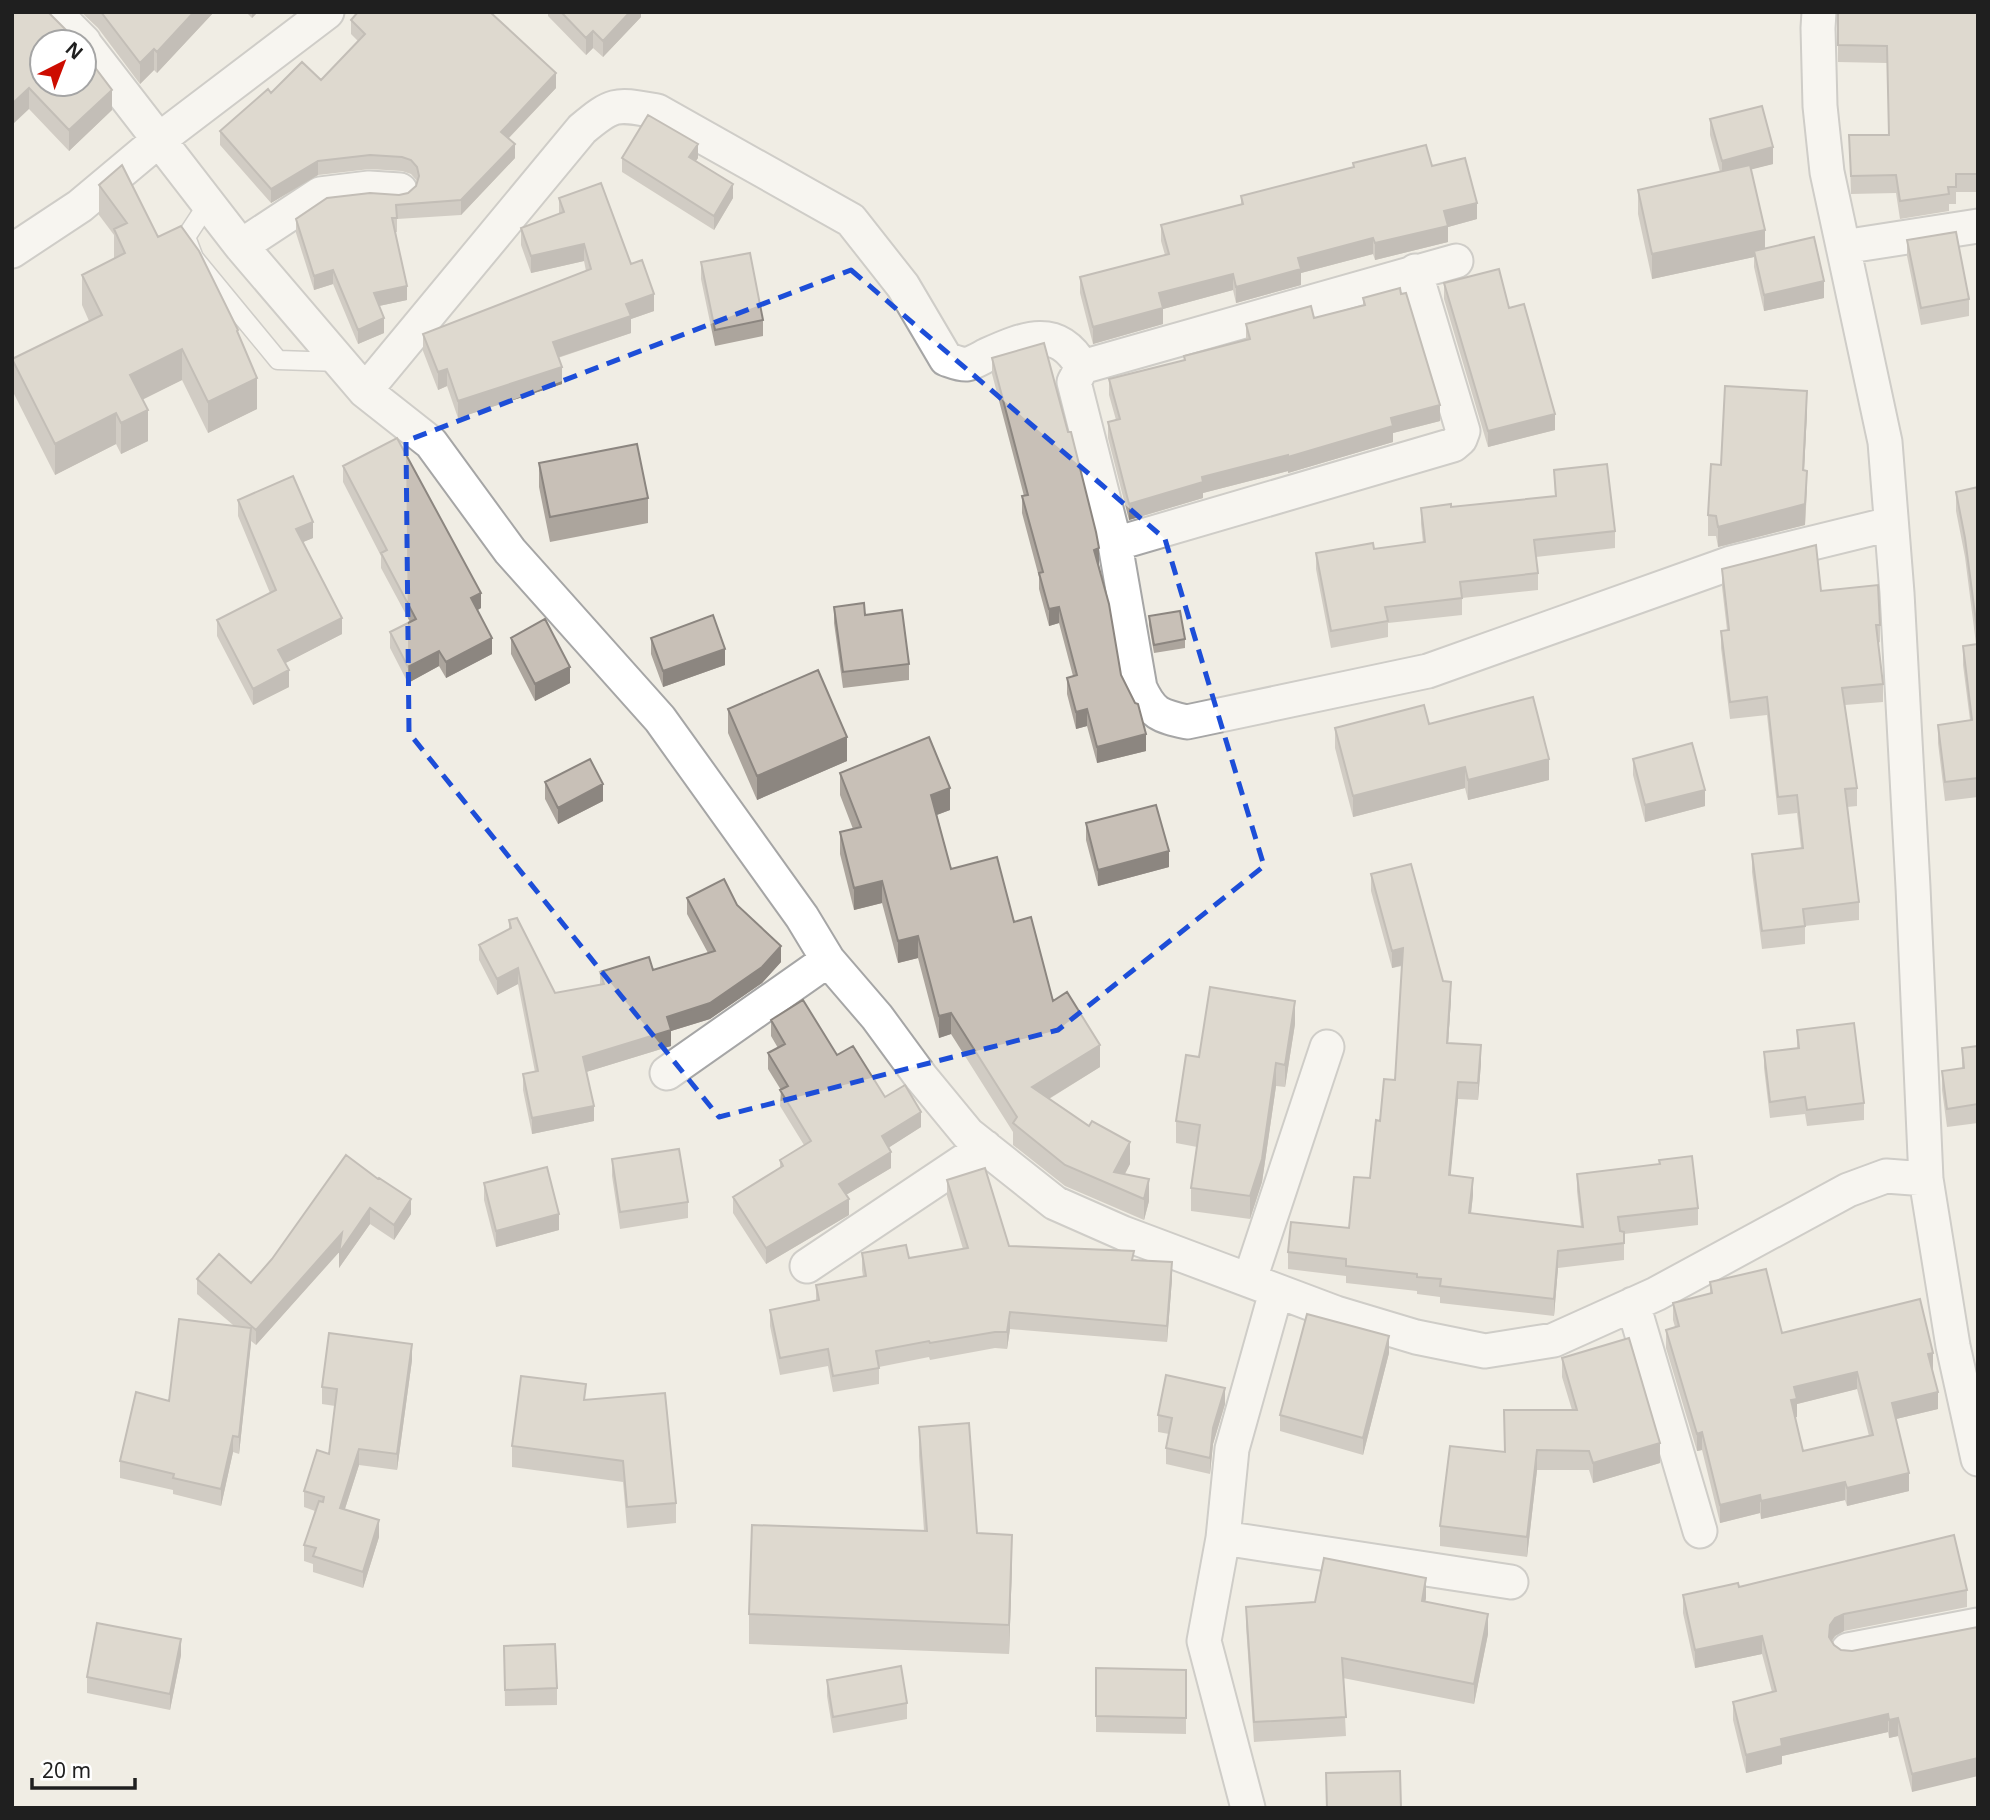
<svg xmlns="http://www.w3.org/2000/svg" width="1990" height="1820" font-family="'Noto Sans',sans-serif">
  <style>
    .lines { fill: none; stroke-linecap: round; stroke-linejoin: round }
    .service-casing { stroke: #a6a6a6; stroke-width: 21 }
    .minor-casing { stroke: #a6a6a6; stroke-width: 37 }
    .service { stroke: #fff; stroke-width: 18 }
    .minor { stroke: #fff; stroke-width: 33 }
    .wall { fill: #aca59d; fill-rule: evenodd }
    .shaded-wall { fill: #8c8680 }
    .building { fill: #c8c0b7; stroke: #8c8680; stroke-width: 2; fill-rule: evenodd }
    .marked { fill: none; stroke: #1d4ed8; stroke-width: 5; stroke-dasharray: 14 9; stroke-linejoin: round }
  </style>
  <rect width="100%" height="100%" fill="#f0ede4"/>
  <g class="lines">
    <defs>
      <path id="service" d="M207,205L186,237L194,258L278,360L340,362"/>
      <path id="minor" d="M54,12L84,42
        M1819,12L1818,28L1820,106L1827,172L1885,442L1897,593L1913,887L1926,1179
        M84,43L241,246L365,391L431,443L510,551L660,719L802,917L828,960L877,1017L921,1077L968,1134L1055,1203L1123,1233L1336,1313L1416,1337L1485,1351L1554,1340L1656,1294L1848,1190L1886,1176L1926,1179L1953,1346L1978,1459
        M241,246L320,194L369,188L400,190
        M1843,247L1978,226
        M12,251L80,206L160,139L327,12
        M1456,261L1082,367L1074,382L1115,544L1140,688C1152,714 1160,716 1187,722L1428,671L1731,563L1890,524
        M365,391L582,129C614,102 616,104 657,111L851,220L903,286L946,359C952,361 961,365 967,364C973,363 981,358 987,355C1025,338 1058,324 1082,367
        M1115,544L1453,445L1460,439L1463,431L1415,271
        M667,1073L828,960
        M807,1266L985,1147
        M1250,1279L1327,1047
        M1633,1304L1700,1531
        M1223,1538L1511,1582
        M1848,1650L1978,1625
        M1248,1808L1204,1641L1223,1538L1232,1449L1276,1292"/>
    </defs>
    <!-- service casing -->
    <use href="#service" class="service-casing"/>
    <!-- minor casing -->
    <use href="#minor" class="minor-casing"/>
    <!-- service -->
    <use href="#service" class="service"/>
    <!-- minor -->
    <use href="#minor" class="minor"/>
  </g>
  <!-- wall -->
  <path class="wall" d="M12,12L112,110L69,151L29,109Z
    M81,12H214L157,73L154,70L140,84L98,28Z
    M246,12H258L252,18Z
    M548,12H641V17L603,57L593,48L586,55L548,16Z
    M1838,12H1978V192H1956V204H1949V211L1900,219L1896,193L1851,194L1849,135H1889L1887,63L1838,62Z
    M351,20L556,88L509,138L515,158L461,215L397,219V232H395L407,300L379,306L384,333L358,344L333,284L314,290L296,233V219L408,193L416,186L417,181L411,174L402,171L370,169L318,175L271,203L220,145V131L271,93L321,80L358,41L351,34Z
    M1710,119L1773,164L1751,169L1765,248L1824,298L1764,311L1754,267V257L1652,279L1638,214V190L1720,172L1710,135Z
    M622,158H698L695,161L733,198L714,230L622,172Z
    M1353,163L1432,166L1477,219L1448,227V242L1375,260L1373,254L1301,273V285L1236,303L1233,290L1163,309V324L1093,344L1080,293V277L1165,255L1161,241V225L1241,204V196L1353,167Z
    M99,185L158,237L238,335L257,409L208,433L182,380L142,399L148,441L121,454L116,444L55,475L12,390V359L89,321L82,305V275L114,259V235L99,215Z
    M559,198L631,264L654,311L631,319V333L558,358L562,384L458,418L447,386L438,390L423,351V334L586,271L584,261L531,273L521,245V228L559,214Z
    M1907,240L1969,299V316L1921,325L1907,256Z
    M701,262L763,320V336L715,346L701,279Z
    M1444,283L1509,308L1555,430L1488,447L1444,299Z
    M1363,298L1440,421L1393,433V442L1288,473V471L1203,493V498L1129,520L1108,438V422L1116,420L1109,395V379L1184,360V356L1246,340V324L1314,318L1363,306Z
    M992,358L1099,565L1121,675L1146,751L1097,763L1087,726L1076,729L1067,694V678L1073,676L1059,623L1049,626L1039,589V577L1022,513V496H1024L992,374Z
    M1807,412L1804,470L1807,491L1805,525L1718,547L1716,536H1708V515L1721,465Z
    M539,463L648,498V523L550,542L539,487Z
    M343,466L481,608L478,610L492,654L446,678L439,666L408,683L390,648V632L410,622L381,568V556L343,482Z
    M1554,470L1615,531V548L1536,557L1538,573V590L1462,598V615L1388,623V637L1331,648L1316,569V553L1374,549L1423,543L1421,524V508L1451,507L1555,496Z
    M1978,487V797L1945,801L1938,743V725L1970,720L1963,665V646L1976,644L1965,557L1956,511V492Z
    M238,500L313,538L303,542L342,634L285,663L289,687L253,705L217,636V620L270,593L238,516Z
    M1722,569L1821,591L1880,625V642L1878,643L1883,684V702L1845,705L1857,788V806L1847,807L1859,902V920L1805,926V944L1762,949L1752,872V854L1801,848L1797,813L1778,815L1767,715L1730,719L1721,648V631L1727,630L1722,587Z
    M834,607L865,615L909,664V680L843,688L834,623Z
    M1149,616L1185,639V648L1154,653L1149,625Z
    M511,638L570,683L535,701L511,654Z
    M651,638L725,665L663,687L651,654Z
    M728,709L847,761L757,800L728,733Z
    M1429,724L1549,780L1468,800L1465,788L1353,817L1335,748V728Z
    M1633,759L1705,806L1645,822L1633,775Z
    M840,773L950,810L937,815L951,869L1014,922L1053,1001L1100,1067L1049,1099L1130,1164L1125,1174L1149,1201L1144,1220L1065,1186L1013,1145V1132L951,1034L939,1038L918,958L898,963L882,903L854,910L840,854V832L853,829L840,795Z
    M545,782L603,801L558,824L545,799Z
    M1086,823L1169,867L1098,886L1086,840Z
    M1371,874L1443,981L1451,999L1448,1043L1481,1063L1478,1100L1458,1099L1450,1175L1473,1195L1471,1213L1581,1227L1577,1191V1174L1698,1208V1225L1624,1234V1260L1558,1268L1554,1316L1440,1303V1297L1417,1294V1291L1346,1283V1276L1288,1269V1252L1349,1228L1370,1178L1380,1121L1395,1080L1402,966L1392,968L1371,891Z
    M687,898L737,905L781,962L762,983L710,1019L671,1031V1046L586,1072L594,1121L532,1134L523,1090V1074L535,1072L518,984L497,995L479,960V945L509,929V920L555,993L600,985V972L653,970L708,953L687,914Z
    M771,1020L837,1055L921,1127L889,1147L891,1168L846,1195L849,1215L766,1264L733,1213V1197L780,1168V1160L804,1145L780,1106L781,1090L768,1069V1053L778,1048L771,1036Z
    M1295,1024L1285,1087L1276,1086L1262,1182L1250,1219L1191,1211V1188L1197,1147L1176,1143V1121L1199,1057Z
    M1797,1030L1864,1103V1120L1807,1126L1805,1114L1770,1118L1764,1068V1052L1797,1049Z
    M1978,1046V1123L1947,1127L1942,1090V1071L1962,1069V1048Z
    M346,1155L411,1214L394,1240L370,1224L339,1268V1251L256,1345L251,1341L239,1454L233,1452L221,1506L173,1494V1490L120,1478V1461L169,1401L233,1325L197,1294V1279L251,1283L272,1259Z
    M612,1159L688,1202V1218L620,1229L612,1176Z
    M947,1180L1009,1246L1134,1260L1172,1279L1167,1342L1010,1329L1007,1349L995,1348L930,1360L929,1357L879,1367V1384L833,1392L828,1366L780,1375L770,1326V1310L816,1301V1285L863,1276L862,1270V1253L909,1258L963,1249L947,1196Z
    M484,1183L559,1230L496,1247L484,1200Z
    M1710,1282L1782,1333L1933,1371L1938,1409L1896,1419L1909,1491L1847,1506L1845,1500L1761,1519L1760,1513L1720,1523L1702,1450L1697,1451L1666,1348V1330L1675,1327L1673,1320V1303L1710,1294ZM1857,1389L1869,1436L1803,1451L1795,1417H1797V1404Z
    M1389,1353L1363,1455L1280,1431V1415Z
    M1562,1358L1660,1463L1593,1483L1589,1470H1537L1527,1557L1440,1546V1526L1505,1452L1572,1410L1562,1377Z
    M412,1360L397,1470L359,1465L345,1509L379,1537L363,1588L313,1572V1564L304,1561V1545L315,1511L304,1507V1491L329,1454L335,1406L322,1404V1387Z
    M586,1400L676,1503V1523L627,1528L623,1482L512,1467V1446Z
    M1225,1404L1213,1444L1210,1474L1166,1464V1448L1169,1434L1158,1432V1415Z
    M919,1427L977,1533L1012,1564L1009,1654L749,1644V1614L924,1531L919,1456Z
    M1739,1587L1967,1590V1607L1844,1631L1835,1636L1832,1641L1834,1645L1841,1650L1852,1651L1978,1627L1912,1792L1898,1736L1889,1738L1888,1732L1782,1756V1764L1746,1773L1733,1720V1702L1772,1692L1762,1654L1695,1668L1683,1613V1595Z
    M1426,1598L1425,1601L1488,1634L1474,1704L1343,1678L1346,1736L1254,1742L1246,1626V1607Z
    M504,1646L557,1688V1705L505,1706Z
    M181,1655L170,1710L87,1693V1677Z
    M1096,1668L1186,1670V1734L1096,1732Z
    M827,1680L907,1703V1719L833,1733L827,1696Z"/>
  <!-- shaded-wall -->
  <path class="shaded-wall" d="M194,12H214L157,73V52Z
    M252,12H258L252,18Z
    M630,12H641V17L603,57V41Z
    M593,31V48L586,55V38Z
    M154,49V70L140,84V63Z
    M556,73V88L501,146V132Z
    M29,88V109L12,125V104Z
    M112,90V110L69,151V130Z
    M515,144V158L461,215V200Z
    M698,144V158L689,171V157Z
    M1773,147V164L1722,177V161Z
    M318,161V175L271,203V189Z
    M733,184V198L714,230V216Z
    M1477,203V219L1448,227V242L1375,260V243L1444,211Z
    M1765,230V255L1754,251V257L1652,279V254Z
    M1373,238V254L1301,273V285L1236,303V287L1298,258Z
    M584,244V261L531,273V256Z
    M333,270V284L314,290V276Z
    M1233,274V290L1163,309V324L1093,344V327L1159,293Z
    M1824,281V298L1764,311V295Z
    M407,286V300L374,307V293Z
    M654,294V311L631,319V333L553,359V342L626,304Z
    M384,318V333L358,344V330Z
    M182,349V380L130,406V375Z
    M562,367V384L458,418V401Z
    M447,369V386L438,390V372Z
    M257,378V409L208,433V402Z
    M1807,391V412L1803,491V470Z
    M1440,405V421L1393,433V442L1288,473V457L1391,418Z
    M148,410V441L121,454V423Z
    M116,413V444L55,475V444Z
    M1555,414V430L1488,447V431Z
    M1288,455V471L1203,493V498L1129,520V504L1202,477Z
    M1807,471L1805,525L1718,547V527Z
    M313,522V538L296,545V529Z
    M1099,548V565L1094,566V550Z
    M481,593V608L471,613V598Z
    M1059,607V623L1049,626V609Z
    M342,618V634L278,667V650Z
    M492,638V654L446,678V662Z
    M725,649V665L663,687V671Z
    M439,651V666L408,683V667Z
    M570,667V683L535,701V684Z
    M289,670V687L253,705V689Z
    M1087,709V726L1076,729V712Z
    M1146,734V751L1097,763V747Z
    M847,737V761L757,800V776Z
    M1549,759V780L1468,800V780Z
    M1465,767V788L1353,817V796Z
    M603,784V801L558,824V808Z
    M950,788V810L931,817V795Z
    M1705,790V806L1645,822V805Z
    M1169,851V867L1098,886V870Z
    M882,881V903L854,910V888Z
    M918,936V958L898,963V941Z
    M781,946V962L762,983L710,1019L671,1031V1046L583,1073V1057Z
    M1403,948V965L1392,968V951Z
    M518,968V984L497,995V979Z
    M1451,982V999L1447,1060V1043Z
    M1295,1001V1024L1285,1087V1065Z
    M951,1013V1034L939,1038V1016Z
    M1100,1045V1067L1032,1109V1087Z
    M1481,1045V1063L1478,1100V1083Z
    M1276,1063V1086L1262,1182L1250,1219V1196Z
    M1458,1082V1099L1449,1193V1175Z
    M594,1106V1121L532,1134V1118Z
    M921,1112V1127L882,1152V1136Z
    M1130,1142V1164L1117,1188L1114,1172Z
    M891,1152V1168L839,1199V1184Z
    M1473,1178V1195L1469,1230V1213Z
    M1149,1179V1201L1144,1220V1199Z
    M411,1199V1214L394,1240V1225Z
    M849,1199V1215L766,1264V1248Z
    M370,1208V1224L339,1268V1253Z
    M559,1214V1230L496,1247V1231Z
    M342,1233V1249L256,1345V1330Z
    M1558,1251V1268L1554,1316V1299Z
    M1172,1262V1279L1167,1342V1326Z
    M1010,1312V1329L1007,1349V1332Z
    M251,1328V1344L239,1454V1437Z
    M1389,1336V1353L1363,1455V1438Z
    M412,1344V1360L397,1470V1454Z
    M1933,1353V1371L1928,1372V1354Z
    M1857,1372V1389L1797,1404V1417L1791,1418V1400L1794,1387Z
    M1225,1388V1404L1213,1444L1210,1474V1458L1213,1428Z
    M1938,1392V1409L1892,1420V1403Z
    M1702,1432V1450L1697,1451V1434Z
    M233,1436V1452L221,1506V1489Z
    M1660,1443V1463L1593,1483V1463Z
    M359,1449V1465L340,1524V1508Z
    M1537,1450V1470L1527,1557V1537Z
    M1909,1473V1491L1847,1506V1488Z
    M1845,1482V1500L1761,1519V1501Z
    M1760,1495V1513L1720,1523V1505Z
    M379,1520V1537L363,1588V1572Z
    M1012,1535V1564L1009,1654V1625Z
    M1426,1578V1598L1422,1620V1601Z
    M1488,1614V1634L1474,1704V1684Z
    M1844,1614V1631L1835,1636L1830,1643L1829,1654L1830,1625L1835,1618Z
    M1762,1636V1654L1695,1668V1650Z
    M181,1639V1655L170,1710V1694Z
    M1888,1714V1732L1782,1756V1764L1746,1773V1755L1781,1739Z
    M1898,1718V1736L1889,1738V1720Z
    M1978,1758V1776L1912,1792V1774Z"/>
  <!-- building -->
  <path class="building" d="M12,12H48L68,32L75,42H42V84H84V53L112,90L69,130L29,88L12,104Z
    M101,12H194L157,52L154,49L140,63Z
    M358,12H490L556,73L501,132L515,144L461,200L396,205L397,218H392L407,286L374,293L384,318L358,330L333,270L314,276L296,219L327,198L370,193L399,195L408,193L416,186L419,176L417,167L411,160L402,157L370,155L318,161L271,189L220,131L268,89L271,93L302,62L321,80L365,34L351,20Z
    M561,12H630L603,41L593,31L586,38Z
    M1838,12H1978V174H1956V187H1948L1949,194L1900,201L1896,175L1851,176L1849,135H1889L1887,46L1838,45Z
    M1762,106L1773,147L1722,161L1710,119Z
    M648,115L698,144L689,157L733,184L714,216L622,158Z
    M1426,145L1432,166L1465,158L1477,203L1444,211L1448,226L1375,243L1373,238L1298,258L1301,269L1236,287L1233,274L1159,293L1163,308L1093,327L1080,277L1169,254L1161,225L1243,204L1241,196L1354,167L1353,163Z
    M122,165L158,237L181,226L199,251L238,330L237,331L257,378L208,402L182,349L130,375L148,410L121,423L116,413L55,444L12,359L102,315L82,275L125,253L114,229L127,223L99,185Z
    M1750,165L1765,230L1652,254L1638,190Z
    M601,183L631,264L642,260L654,294L626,304L631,316L553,342L562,367L458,401L447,369L438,372L423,334L591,269L584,244L531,256L521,228L564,212L559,198Z
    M1956,232L1969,299L1921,308L1907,240Z
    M1814,237L1824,281L1764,295L1754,251Z
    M750,253L763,320L715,330L701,262Z
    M1499,269L1509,308L1524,304L1555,414L1488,431L1444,283Z
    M1400,288L1401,294L1406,293L1440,405L1391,418L1393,426L1288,457V455L1202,477L1203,482L1129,504L1108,422L1120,419L1109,379L1185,360L1184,356L1250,339L1246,324L1311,306L1314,318L1365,305L1363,298Z
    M1044,343L1068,432H1071L1096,532L1099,548L1094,550L1109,604L1121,675L1135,703L1138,704L1146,734L1097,747L1087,709L1076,712L1067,678L1077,675L1059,607L1049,609L1039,573L1043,572L1022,496L1028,495L992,358Z
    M1725,386L1807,391L1803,470L1807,471L1805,504L1718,527L1716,516L1708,515L1711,464L1721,465Z
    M397,438L481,593L471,598L492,638L446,662L439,651L408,667L390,632L416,619L381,553L387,550L343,466Z
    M637,444L648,498L550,517L539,463Z
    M1607,464L1615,531L1534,540L1538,573L1460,582L1462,598L1385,607L1388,621L1331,631L1316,553L1373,543L1374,549L1425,542L1421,508L1451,504V507L1556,496L1554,470Z
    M293,476L313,522L296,529L342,618L278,650L289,670L253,689L217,620L276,590L238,500Z
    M1978,487V637L1965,538L1956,492Z
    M1816,545L1821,591L1878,585L1880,625H1876L1883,684L1842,688L1857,788L1845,789L1859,902L1803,909L1805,926L1762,931L1752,854L1803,848L1797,795L1778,797L1767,697L1730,702L1721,631L1729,630L1722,569Z
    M864,603L865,615L902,610L909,664L843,672L834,607Z
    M1180,611L1185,639L1154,645L1149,616Z
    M713,615L725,649L663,671L651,638Z
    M545,619L570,667L535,684L511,638Z
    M1978,644V778L1945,782L1938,725L1972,720L1963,646Z
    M818,670L847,737L757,776L728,709Z
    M1533,697L1549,759L1468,780L1465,767L1353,796L1335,728L1424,705L1429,724Z
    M929,737L950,788L931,795L951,869L997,857L1014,922L1031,917L1053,1001L1067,992L1100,1045L1032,1087L1089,1126L1092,1121L1130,1142L1114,1172L1149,1179L1144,1199L1065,1165L1013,1123L1017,1117L951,1013L939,1016L918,936L898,941L882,881L854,888L840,832L861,827L840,773Z
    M1692,743L1705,790L1645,805L1633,759Z
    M590,759L603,784L558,808L545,782Z
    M1156,805L1169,851L1098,870L1086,823Z
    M1411,864L1443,981L1451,982L1447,1043L1481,1045L1478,1083L1458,1082L1449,1175L1473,1178L1469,1213L1583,1227L1577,1174L1660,1164L1659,1160L1692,1156L1698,1208L1618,1217L1620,1231L1624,1232V1243L1558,1251L1554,1299L1440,1286L1441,1279L1417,1277V1274L1346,1266V1259L1288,1252L1291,1222L1349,1228L1354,1177L1370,1178L1376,1120L1380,1121L1384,1079L1395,1080L1403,948L1392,951L1371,874Z
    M724,879L737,905L781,946L762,967L710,1003L667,1017L671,1030L583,1057L594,1106L532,1118L523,1074L538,1071L518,968L497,979L479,945L511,928L509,920L517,918L555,993L604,984L600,972L649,957L653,970L715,951L687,898Z
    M1210,987L1295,1001L1285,1065L1276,1063L1262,1159L1250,1196L1191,1188L1200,1125L1176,1121L1186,1055L1199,1057Z
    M803,1000L837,1055L853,1046L885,1097L905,1085L921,1112L882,1136L891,1152L839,1184L849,1199L766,1248L733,1197L783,1166L780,1160L811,1141L780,1090L788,1086L768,1053L785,1044L771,1020Z
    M1854,1023L1864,1103L1807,1110L1805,1097L1770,1102L1764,1052L1799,1048L1797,1030Z
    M1978,1046V1104L1947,1109L1942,1071L1964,1068L1962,1048Z
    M679,1149L688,1202L620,1212L612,1159Z
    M346,1155L378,1179L379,1178L411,1199L394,1225L370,1208L339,1253L342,1233L256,1330L197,1279L219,1254L251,1283L272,1259Z
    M547,1167L559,1214L496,1231L484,1183Z
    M985,1168L1009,1246L1134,1251L1132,1260L1172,1262L1167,1326L1010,1312L1007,1332H995L930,1343L929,1341L876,1351L879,1368L833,1376L828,1349L780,1358L770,1310L819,1300L816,1285L866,1276L862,1253L906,1245L909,1258L968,1248L947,1180Z
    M1766,1269L1782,1333L1920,1299L1933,1353L1928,1354L1938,1392L1892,1403L1909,1473L1847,1488L1845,1482L1761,1501L1760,1495L1720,1505L1702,1432L1697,1434L1666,1330L1679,1326L1673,1303L1712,1293L1710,1282ZM1857,1372L1873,1435L1803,1451L1791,1400L1797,1399L1794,1387Z
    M1307,1314L1389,1336L1363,1438L1280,1415Z
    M179,1319L251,1328L239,1437L233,1436L221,1489L173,1478L174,1474L120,1461L136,1392L169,1401Z
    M329,1333L412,1344L397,1454L359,1449L340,1508L379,1520L363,1572L313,1556L316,1548L304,1545L319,1501L323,1502L324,1497L304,1491L317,1450L329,1454L337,1389L322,1387Z
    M1629,1338L1660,1443L1593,1463L1589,1451L1537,1450L1527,1537L1440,1526L1450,1446L1505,1452L1504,1410H1577L1562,1358Z
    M1166,1375L1225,1388L1213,1428L1210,1458L1166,1448L1172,1418L1158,1415Z
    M521,1376L586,1384L584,1400L665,1393L676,1503L627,1507L623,1461L512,1446Z
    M969,1423L977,1533L1012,1535L1009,1625L749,1614L752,1525L927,1531L919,1427Z
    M1954,1535L1967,1590L1844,1614L1835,1618L1830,1625L1829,1637L1834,1645L1841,1650L1852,1651L1978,1627V1758L1912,1774L1898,1718L1889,1720L1888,1714L1781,1739L1782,1746L1746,1755L1733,1702L1776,1691L1762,1636L1695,1650L1683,1595L1738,1583L1739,1587Z
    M1324,1558L1426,1578L1422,1601L1488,1614L1474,1684L1342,1658L1346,1717L1254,1722L1246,1607L1315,1602Z
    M97,1623L181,1639L170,1694L87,1677Z
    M555,1644L557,1688L505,1690L504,1646Z
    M901,1666L907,1703L833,1717L827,1680Z
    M1096,1668L1186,1670V1718L1096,1716Z
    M1400,1771L1401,1808H1327L1326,1773Z"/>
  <!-- marked area -->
  <path d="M0 0H1990V1820H0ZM851,270L1165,539L1264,866L1058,1030L719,1117L409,733L406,441Z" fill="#f0ede4" fill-opacity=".55" fill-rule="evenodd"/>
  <path class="marked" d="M851,270L1165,539L1264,866L1058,1030L719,1117L409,733L406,441Z"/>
  <!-- border -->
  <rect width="1990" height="1820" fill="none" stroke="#1f1f1f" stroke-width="28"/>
  <!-- north arrow -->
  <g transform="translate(63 63) rotate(42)"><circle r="33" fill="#ffffff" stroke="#a5a5a5" stroke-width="2"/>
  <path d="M0-5L12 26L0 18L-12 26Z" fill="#cd0c00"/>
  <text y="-10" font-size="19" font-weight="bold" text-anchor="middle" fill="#1f1f1f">N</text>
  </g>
  <!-- scale -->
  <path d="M32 1778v10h103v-10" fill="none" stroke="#1f1f1f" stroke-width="3.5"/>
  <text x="42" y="1778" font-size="21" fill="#1f1f1f" stroke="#ffffff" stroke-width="5" paint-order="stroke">20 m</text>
</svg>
